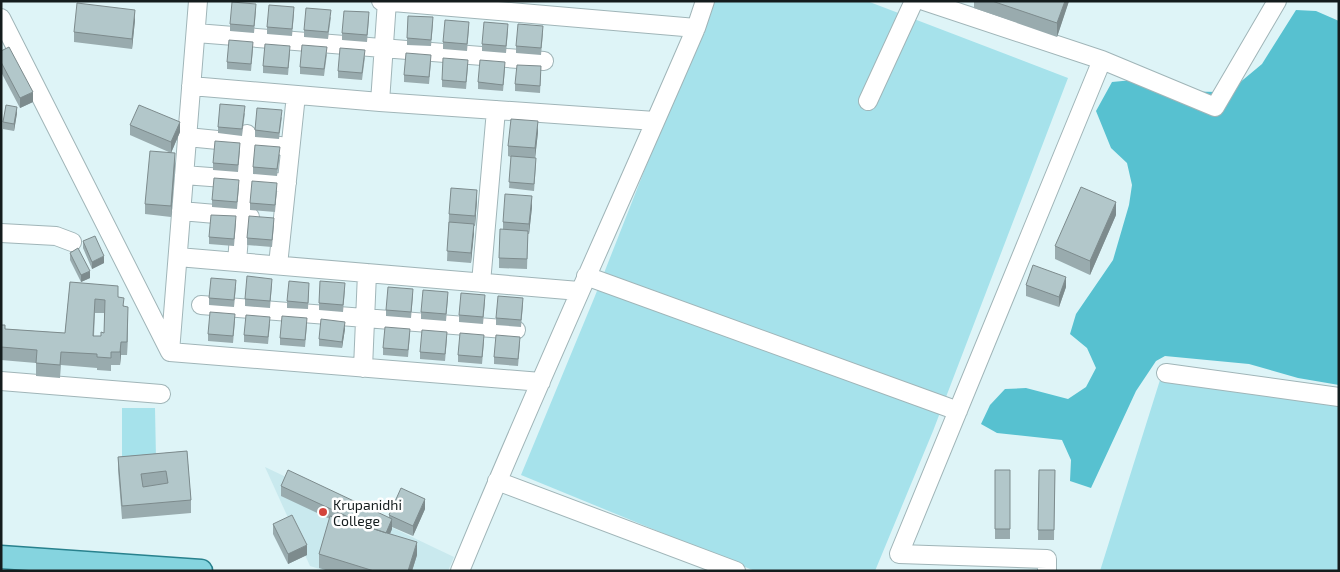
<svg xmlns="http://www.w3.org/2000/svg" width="1340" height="572" font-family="'Exo 2',sans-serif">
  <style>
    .built { fill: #c9e9ee }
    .green { fill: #a6e2eb }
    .forest { fill: #57c1d0 }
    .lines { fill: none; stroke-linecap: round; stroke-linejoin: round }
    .minor-casing { stroke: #a0b5b8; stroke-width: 20 }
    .major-casing { stroke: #28818d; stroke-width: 25 }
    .minor { stroke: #fff; stroke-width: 18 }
    .major { stroke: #85d4df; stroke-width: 22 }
    .wall { fill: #99abae; fill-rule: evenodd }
    .shaded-wall { fill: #7d8b8d }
    .building { fill: #b2c7ca; stroke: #7d8b8d; fill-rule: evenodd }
    .poi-dot { fill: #d3443c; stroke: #fff; stroke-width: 2 }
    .labels { text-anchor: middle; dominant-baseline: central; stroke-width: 5; stroke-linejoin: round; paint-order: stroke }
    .poi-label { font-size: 14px; fill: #141c1d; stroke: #fff; text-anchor: start }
  </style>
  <rect width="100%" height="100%" fill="#def4f7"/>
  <!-- built -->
  <path class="built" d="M265,467L454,557L448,571H326L310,566Z"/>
  <!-- green -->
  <path class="green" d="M711,1H867L1068,78L933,431L875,571H755L521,475L595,296Z
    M1160,380L1339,404V571H1100Z
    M122,408H155L156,459H122Z"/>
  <!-- forest -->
  <path class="forest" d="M1296,10L1316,11L1339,21V385L1298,378L1249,364L1165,356L1156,361L1136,391L1091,488L1070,481L1071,460L1062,440L997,433L981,424L990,405L1005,389L1026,388L1068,399L1086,387L1096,368L1087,348L1070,334L1076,314L1113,260L1129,205L1132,185L1127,163L1111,148L1096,111L1112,82L1133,80L1175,91L1218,92L1238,84L1262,64Z"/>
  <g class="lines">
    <defs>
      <path id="minor" d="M381,1L696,28
        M924,1L1102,60L1215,107L1277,1
        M1,18L170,352
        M196,33L544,61
        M191,86L380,102L655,121
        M868,101L914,1
        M380,102L387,1
        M187,137L290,147
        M184,175L287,183
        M181,211L250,217
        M1,233L56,236L72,242
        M178,257L579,291
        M237,262L247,134
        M278,265L296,95
        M586,276L958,411
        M481,283L496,110
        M201,305L516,330
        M170,352L541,382
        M170,352L198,1
        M363,368L367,273
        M1166,373L1339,397
        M1,381L161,394
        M497,481L736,571
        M460,571C535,388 618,209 696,28L705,1
        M1047,571V559L899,554L1102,60"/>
      <path id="major" d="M1,557L201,571"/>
    </defs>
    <!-- minor casing -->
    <use href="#minor" class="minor-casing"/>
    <!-- major casing -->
    <use href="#major" class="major-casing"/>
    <!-- minor -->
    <use href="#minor" class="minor"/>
    <!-- major -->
    <use href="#major" class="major"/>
  </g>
  <!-- wall -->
  <path class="wall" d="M974,1H1069L1057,37L974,8Z
    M256,11L254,33L230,31V24Z
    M294,14L292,36L267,34V27Z
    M331,17L328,39L304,37V30Z
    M369,19L367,42L342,40V33Z
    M135,20L132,49L74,42V32Z
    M433,24L431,46L407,45V38Z
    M469,29L467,51L443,49V42Z
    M508,31L506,53L482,51V44Z
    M543,33L541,55L516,53V46Z
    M253,49L251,71L227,69V62Z
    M1,51L33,102L20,108L1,72Z
    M290,53L288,75L263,73V66Z
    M327,54L324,76L300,74V67Z
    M365,57L362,80L338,78V71Z
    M431,62L429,84L404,82V75Z
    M468,67L466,89L442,87V80Z
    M505,69L503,91L478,89V82Z
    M541,73L540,93L515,91V84Z
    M17,113L14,131L3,129V122Z
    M245,113L242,136L218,133V127Z
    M282,117L279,139L255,137V130Z
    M130,125L180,132L171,153L130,135Z
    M538,132L535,158L536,165L534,191L509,188L511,157L508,156V146Z
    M240,150L238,172L213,170V163Z
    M280,154L277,176L253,174V167Z
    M175,164L171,217L145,214V204Z
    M239,187L237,209L212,207V200Z
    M277,190L275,212L250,210V203Z
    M477,200L475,226H474L471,263L447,261L449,214Z
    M532,207L529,234H528L527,269L499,268V258L503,230V222Z
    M1116,215L1090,275L1055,259V246Z
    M236,223L234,246L209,244V237Z
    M274,225L272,247L247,245V238Z
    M83,241L104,263L92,269L83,248Z
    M70,253L90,278L81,282L70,260Z
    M70,282L118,297L124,306L128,320L127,355H121L120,365H111V371L97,370V368L61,365L60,378L36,376V363L1,360V325L5,329L65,333ZM95,313H104V333L101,336H94Z
    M272,285L270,308L245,306V299Z
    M1026,285L1066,287L1059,307L1026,296Z
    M236,287L234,307L209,305V298Z
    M309,290L308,309L287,308V301Z
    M345,290L343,312L319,310V303Z
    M413,296L411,318L386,316V310Z
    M448,298L446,321L421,319V312Z
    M485,302L483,324L459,322V315Z
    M523,305L521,327L496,325V318Z
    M235,321L233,343L208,341V334Z
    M270,324L268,344L244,342V335Z
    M307,325L305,347L280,345V338Z
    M345,329L342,348L319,346V339Z
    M410,335L408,357L383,355V348Z
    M447,339L445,361L420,359V352Z
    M484,342L482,364L458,362V355Z
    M520,344L518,366L494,364V357Z
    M187,451L191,500V513L122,519L118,470V457Z
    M995,470H1010V539H995Z
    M1039,470H1055L1054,540H1038Z
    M281,486L389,518V515L425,509L413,536L392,527V529L390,534L417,555L412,571H329L319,568V554L330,519L281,496Z
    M273,524L307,555L288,564L273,534Z"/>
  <!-- shaded-wall -->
  <path class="shaded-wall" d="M1065,1H1069L1057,37V23Z
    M135,10V20L132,49V39Z
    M33,92V102L20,108V98Z
    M17,107V113L14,131V124Z
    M538,121V132L535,159V148Z
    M180,122V132L171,153V142Z
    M175,153V164L171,217V206Z
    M477,190V200L475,226V216Z
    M532,196V207L529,234V224Z
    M1116,202V215L1090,275V261Z
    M474,224V234L471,263V253Z
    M104,256V263L92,269V262Z
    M90,271V278L81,282V275Z
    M1066,277V287L1059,307V297Z
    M128,307V320L127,355V342Z
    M345,322V329L342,348V342Z
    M121,342V355L120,365V352Z
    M425,499V509L413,536V526Z
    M392,519V529L385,545V535Z
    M417,542V555L412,571H408Z
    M307,545V555L288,564V554Z"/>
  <!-- building -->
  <path class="building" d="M992,1H1065L1057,23Z
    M232,2L256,4L254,26L230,24Z
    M77,3L135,10L132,39L74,32Z
    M269,5L294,7L292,29L267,27Z
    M306,8L331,10L328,32L304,30Z
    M344,11L369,12L367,35L342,33Z
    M408,16L433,17L431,40L407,38Z
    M445,20L469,22L467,44L443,42Z
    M484,22L508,24L506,46L482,44Z
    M518,24L543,26L541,48L516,46Z
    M229,40L253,42L251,64L227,62Z
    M265,44L290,46L288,68L263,66Z
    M302,45L327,47L324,69L300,67Z
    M9,47L33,92L20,98L1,62V51Z
    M340,48L365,50L362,73L338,71Z
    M406,53L431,55L429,77L404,75Z
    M443,58L468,60L466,82L442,80Z
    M480,60L505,62L503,85L478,82Z
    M517,65L541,66L540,86L515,84Z
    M220,104L245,106L242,129L218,127Z
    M6,105L17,107L14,124L3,122Z
    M139,105L180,122L171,142L130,125Z
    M257,108L282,110L279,133L255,130Z
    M511,119L538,121L535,148L508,146Z
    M215,141L240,143L238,165L213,163Z
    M255,145L280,147L277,169L253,167Z
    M150,151L175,153L171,206L145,204Z
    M511,156L536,158L534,184L509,182Z
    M214,178L239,180L237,202L212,200Z
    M252,181L277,183L275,205L250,203Z
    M1081,187L1116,202L1090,261L1055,246Z
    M451,188L477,190L475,216L449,214Z
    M505,194L532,196L529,224L503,222Z
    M211,215L236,216L234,239L209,237Z
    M249,216L274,218L272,240L247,238Z
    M449,222L474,224L471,253L447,251Z
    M500,229L528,231L527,259L499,258Z
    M95,236L104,256L92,262L83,241Z
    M78,248L90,271L81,275L70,253Z
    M1033,265L1066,277L1059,297L1026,285Z
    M247,276L272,279L270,301L245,299Z
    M211,278L236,280L234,300L209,298Z
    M289,281L309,283L308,303L287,301Z
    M320,281L345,283L343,305L319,303Z
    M70,282L118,286V297L124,298L123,306L128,307L127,342H121L120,352H111V358L97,357V354L61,352L60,365L36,363L37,350L1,347V325H5V329L65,333ZM95,299L105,300L104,333L101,332V336H93Z
    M388,287L413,289L411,312L386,310Z
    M423,290L448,292L446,314L421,312Z
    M461,293L485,295L483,317L459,315Z
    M498,296L523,298L521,320L496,318Z
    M210,312L235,314L233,336L208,334Z
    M246,315L270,317L268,337L244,335Z
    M282,316L307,318L305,340L280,338Z
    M321,319L345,322L342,342L319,339Z
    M385,327L410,329L408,350L383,348Z
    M422,330L447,332L445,354L420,352Z
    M460,333L484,335L482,357L458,355Z
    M496,335L520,337L518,359L494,357Z
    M187,451L191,500L122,506L118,457ZM166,471L168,483L143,487L141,474Z
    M288,470L392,519L386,533L372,528L281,486Z
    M995,470H1010V529H995Z
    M1039,470H1055L1054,530H1038Z
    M401,488L425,499L413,526L389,515Z
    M292,515L307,545L288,554L273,524Z
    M330,516L417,542L408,571H374L319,554Z"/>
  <!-- markers -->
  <circle class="poi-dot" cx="323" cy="512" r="5"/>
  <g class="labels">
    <!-- poi labels -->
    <g class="poi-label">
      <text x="333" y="504">Krupanidhi<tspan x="333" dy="16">College</tspan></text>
    </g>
  </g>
  <!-- border -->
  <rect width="1340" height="572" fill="none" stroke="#141c1d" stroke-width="5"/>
</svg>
